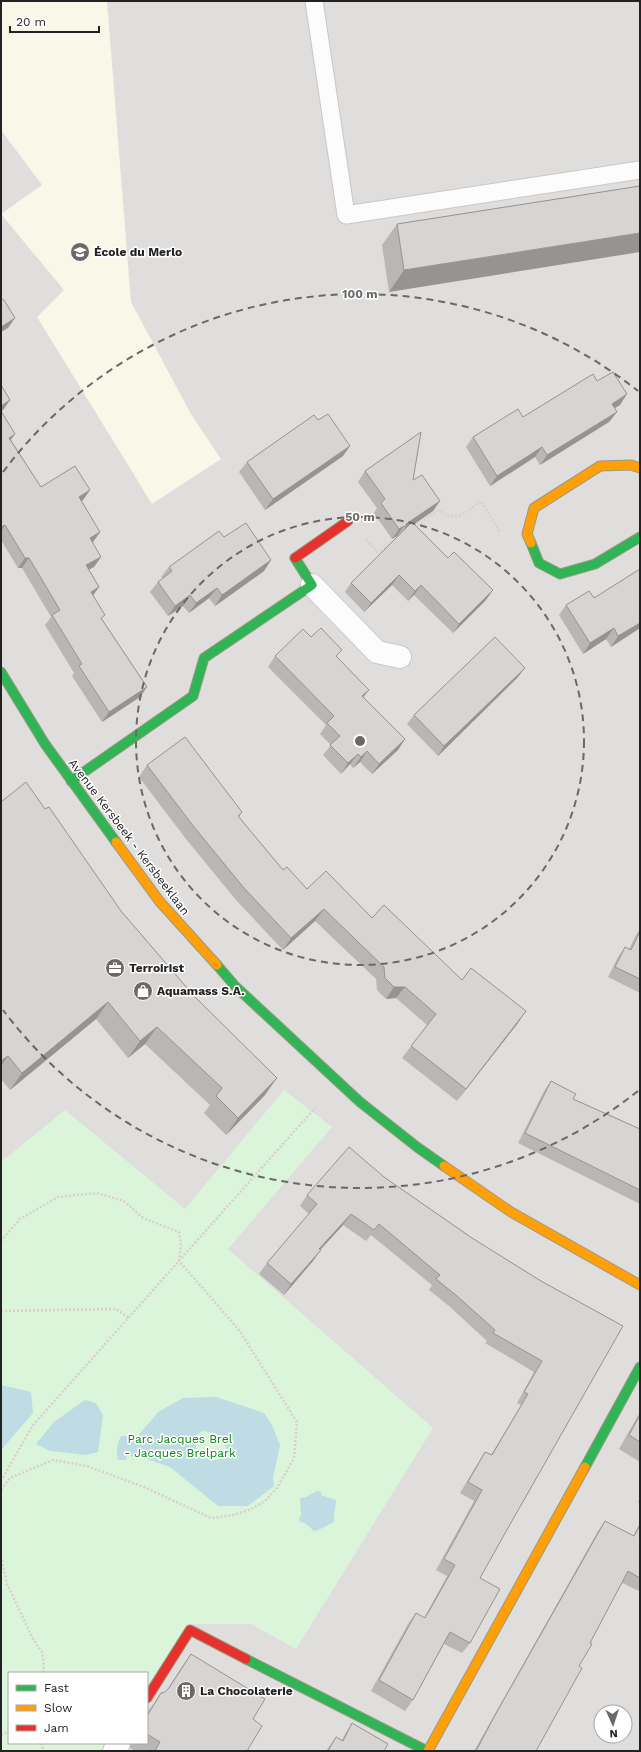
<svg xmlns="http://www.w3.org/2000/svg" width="641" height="1752" font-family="'Work Sans',sans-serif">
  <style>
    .residential { fill: #dfdedc; fill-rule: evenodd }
    .education { fill: #f8f7e8 }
    .park { fill: #daf5da }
    .water { fill: #bfdbe3; fill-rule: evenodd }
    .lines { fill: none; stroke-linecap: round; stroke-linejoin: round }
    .lane-casing { stroke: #c9c8c7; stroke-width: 19 }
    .street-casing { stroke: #c9c8c7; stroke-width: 24 }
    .fast-casing { stroke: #999a82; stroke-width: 11 }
    .slow-casing { stroke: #999a82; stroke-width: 11 }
    .jam-casing { stroke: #999a82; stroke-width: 11 }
    .path { stroke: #dccecd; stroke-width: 2.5; stroke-dasharray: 2 2; stroke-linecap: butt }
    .lane { stroke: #fdfcfc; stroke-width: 17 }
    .street { stroke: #fdfcfc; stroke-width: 22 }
    .fast { stroke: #30b455; stroke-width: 9 }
    .slow { stroke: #ff9f0a; stroke-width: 9 }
    .jam { stroke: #e5322d; stroke-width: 9 }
    .wall { fill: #b9b6b5 }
    .shaded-wall { fill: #969493 }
    .building { fill: #d7d4d2; stroke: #969493 }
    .ring { fill: none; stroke: #6a6968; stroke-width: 2; stroke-dasharray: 7 5 }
    .labels { text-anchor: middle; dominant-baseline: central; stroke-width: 3; stroke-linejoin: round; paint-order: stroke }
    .poi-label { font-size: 12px; font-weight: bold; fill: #222; stroke: #fff; text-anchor: start }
    .street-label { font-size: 12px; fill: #222; stroke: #fff }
    .park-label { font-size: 12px; fill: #0c8416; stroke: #fff }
    .centre { fill: #6a6968; stroke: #fff; stroke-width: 2 }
    .ring-label { font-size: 12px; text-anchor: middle; font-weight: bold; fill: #6a6968; stroke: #fff; stroke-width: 3; stroke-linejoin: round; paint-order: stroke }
  </style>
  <rect width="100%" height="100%" fill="#f0eeeb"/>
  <!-- residential -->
  <path class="residential" d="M1,1H640V1751H1ZM9,1673H147V1743H9ZM601,1712H625V1736H601Z"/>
  <!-- education -->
  <path class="education" d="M1,1H107L131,302L191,414L221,459L152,504L37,317L64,290L1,214L42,185L1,130Z"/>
  <!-- park -->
  <path class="park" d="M284,1090L332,1127L228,1249L433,1428L296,1649L251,1624H189L147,1687V1673H9V1743H109L104,1751H1V1162L65,1110L185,1209Z"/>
  <!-- water -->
  <path class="water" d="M1,1385L31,1392L33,1413L1,1450Z
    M216,1397L264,1413L272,1425L280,1445L273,1478L274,1486L248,1506H218L170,1467L141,1457L127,1456L126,1460H118C116,1451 117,1444 121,1436H138L158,1412L183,1398ZM203,1431C217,1433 228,1437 226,1454L216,1460H209L201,1454L196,1448V1435Z
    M85,1400L96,1403L103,1415L98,1452L86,1455L50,1451L36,1444L54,1422Z
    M317,1491L321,1492V1495L336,1500C336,1507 333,1515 334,1522C329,1524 319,1531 314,1531L305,1523L300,1522L299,1519L301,1515L300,1498L306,1497Z"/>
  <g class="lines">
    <defs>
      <path id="lane" d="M314,1L346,215L640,170"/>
      <path id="street" d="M312,585L377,652L400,657
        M114,1751L119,1743"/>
      <path id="fast" d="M531,543L539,563L560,574L595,564L640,537
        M1,672L45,744L116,842
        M71,781L193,696L204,658L312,585L295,558
        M217,965L235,986L360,1102L417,1147L444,1166
        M585,1467L640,1367
        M246,1659L427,1751"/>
      <path id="slow" d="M531,543L527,534L534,508L600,466L631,465L640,468
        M116,842L160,902L217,965
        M444,1166L511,1212L640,1285
        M428,1751L585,1467"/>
      <path id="jam" d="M295,558L348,521
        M147,1698L190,1630L246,1659"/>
    </defs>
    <!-- lane casing -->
    <use href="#lane" class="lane-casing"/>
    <!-- street casing -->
    <use href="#street" class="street-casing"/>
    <!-- fast casing -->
    <use href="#fast" class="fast-casing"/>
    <!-- slow casing -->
    <use href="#slow" class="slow-casing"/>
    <!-- jam casing -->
    <use href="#jam" class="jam-casing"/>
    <!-- path -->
    <path class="path" d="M414,527L439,510C455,525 467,511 481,501L500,532
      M366,540L378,552L395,540
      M1,1241L20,1219L58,1197L97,1193L124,1201L143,1218L179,1232L181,1245L179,1261L239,1330L297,1422L294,1458L277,1488L265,1501L249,1510L233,1515L211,1518L144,1487L87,1466L53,1460L10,1478L1,1490
      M1,1311L116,1309L129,1318
      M1,1481L33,1425L315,1108
      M1,1556L7,1584L33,1639L42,1652L44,1665L43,1673
      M1,1735L9,1731
      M42,1743L43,1751"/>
    <!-- lane -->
    <use href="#lane" class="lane"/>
    <!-- street -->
    <use href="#street" class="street"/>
    <!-- fast -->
    <use href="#fast" class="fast"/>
    <!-- slow -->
    <use href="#slow" class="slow"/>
    <!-- jam -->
    <use href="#jam" class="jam"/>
  </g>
  <!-- wall -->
  <path class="wall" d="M640,186L389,292L382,245L397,224Z
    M597,381L620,405L614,408L617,412L609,422L540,465L535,457L490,486L466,447L473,437L523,417Z
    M1,385L10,400L3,410L1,412L11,440L41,487L90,490L83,500L82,501L100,532L93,542H92L101,557L94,567L89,569L99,587L93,595L102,619L147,687L140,697L102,722L72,676L74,673L45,625L51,617L22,568H18L1,540Z
    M343,456L265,510L239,472L247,462Z
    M365,471L413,480L440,501L433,511L414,524L486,600L453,633L414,595L408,601L392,585L364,612L345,592L351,583L397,537V536L392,539L374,513L377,508L358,482Z
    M224,537L271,560L264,571L215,606L209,598L189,613L183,606L168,616L150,592L158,582L163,578L161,577L169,567Z
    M640,569V628L611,647L606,639L583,654L559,615L566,605L594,598Z
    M311,637L337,657L369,690L363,697L405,739L398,750L372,774L360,762L353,768L350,764L341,774L323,755L331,745L320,734L326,725L268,667L275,656Z
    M518,677L438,756L407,724L414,715Z
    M147,765L242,812L239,817L283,870L307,889L372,918L462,980L518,1023L457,1101L402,1058L427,1025L396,998L386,999L377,990L376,979L315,921L283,950L236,900L186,839L139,777Z
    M1,802L45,809L121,911L265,1095L226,1135L204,1113L210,1105L145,1044L128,1058L96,1019L10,1090L1,1079Z
    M640,929V993L608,977L618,957L625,947L629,949L636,935Z
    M551,1081L573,1099L640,1129V1204L518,1143L544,1091Z
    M384,1177L472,1238L541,1281L623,1326L504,1535L480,1578L470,1643L462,1653L444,1644L413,1700L405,1711L371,1691L408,1624L416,1613L424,1618L447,1576L436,1570L474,1501L460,1493L478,1463L485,1452L491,1455L521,1405L517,1403L534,1372L485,1343L487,1341L449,1306L429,1290L432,1285L371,1235L366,1241L343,1225L320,1250L313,1261L284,1295L259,1274L267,1263L309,1214L300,1206L307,1195Z
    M640,1412V1462L619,1449Z
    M640,1498V1503L638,1502Z
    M605,1521L633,1536L640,1523V1589L639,1591L622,1583L590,1643L579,1666L536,1751H474L598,1531Z
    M191,1654L253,1719L247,1751H135L130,1748V1743H147V1713L161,1693L165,1692L167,1690L179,1671Z
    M352,1723L384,1751H326L336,1737L342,1740L345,1734Z"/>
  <!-- shaded-wall -->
  <path class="shaded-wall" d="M640,233V252L389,292L404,270Z
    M15,318L8,328L1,332V327Z
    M627,394L620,405L605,414L612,404Z
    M10,400L3,410L1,412V406Z
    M617,412L609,422L540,465L547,455Z
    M15,434L8,444L9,438Z
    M350,446L343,456L265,510L273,499Z
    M542,447L535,457L490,486L497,476Z
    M90,490L83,500L72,507L79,497Z
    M440,501L433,511L403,532L406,528V524Z
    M5,525L1,531V527Z
    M404,526L397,536L392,539L399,529Z
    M100,532L93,542L83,548L90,538Z
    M101,557L94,567L79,575L86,565Z
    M25,558H29L22,568H18Z
    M271,560L264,571L215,606L222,595Z
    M399,575L392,585L364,612L371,603Z
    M421,585L414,595L408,601L415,591Z
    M99,587L92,597L91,592Z
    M217,588L209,598L189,613L196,603Z
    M493,590L486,600L453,633L459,624Z
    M190,595L183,606L168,616L175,606Z
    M640,623V628L611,647L618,636Z
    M614,628L606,639L583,654L590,643Z
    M525,668L518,677L438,756L444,746Z
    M147,687L140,697L102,722L109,712Z
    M369,690L361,700L362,696Z
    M405,739L398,750L372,774L379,764Z
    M367,751L360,762L353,768L361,757Z
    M358,754L350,764L341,774L348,763Z
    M324,909L315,921L283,950L291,938Z
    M394,987H405L396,998L386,999Z
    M108,1002L96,1019L10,1090L22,1073Z
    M526,1011L518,1023L457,1101L466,1089Z
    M157,1027L145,1044L128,1058L140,1041Z
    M8,1056L1,1066V1061Z
    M277,1078L265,1095L226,1135L238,1118Z
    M351,1214L343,1225L311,1260L319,1249Z
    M321,1250L313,1261L284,1295L291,1284Z"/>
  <!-- building -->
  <path class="building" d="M640,186V233L404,270L397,224Z
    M1,298L4,300L15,318L1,327Z
    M613,372L627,394L612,404L617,412L547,455L542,447L497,476L473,437L518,409L523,417L593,374L597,381Z
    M1,385L10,400L1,406Z
    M1,411L15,434L9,438L41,487L75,466L90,490L79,497L100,532L90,538L101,557L86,565L99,587L91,592L105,615L101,618L147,687L109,712L79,666L82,664L52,615L60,610L29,558H25L5,525L1,527Z
    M328,414L350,446L273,499L247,462L314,415L318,420Z
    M421,432L413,480L422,475L440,501L406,524V528L404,526L399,529L381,503L385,499L365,471Z
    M412,522L448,558L454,552L493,590L459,624L421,585L415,591L399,575L371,603L351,583Z
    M246,523L271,560L222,595L217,588L196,603L190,595L175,606L158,582L172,571L169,567L219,531L224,537Z
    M640,569V623L618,636L614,628L590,643L566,605L589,591L594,598Z
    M321,628L342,650L336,656L369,690L362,696L405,739L379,764L367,751L361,757L358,754L348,763L330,745L340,736L327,723L334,716L275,656L303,629L311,637Z
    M495,637L525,668L444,746L414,715Z
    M185,737L242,812L238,816L283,870L287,867L307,889L326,871L372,918L384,905L462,980L471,968L526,1011L466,1089L411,1046L436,1014L405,987H394L385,978L384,967L324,909L291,938L244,888L194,827L147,765Z
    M26,782L45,809L49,807L121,911L194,996L277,1078L238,1118L216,1096L222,1088L157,1027L140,1041L108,1002L22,1073L8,1056L1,1061V802Z
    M640,931V979L615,967L625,947L631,950Z
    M551,1081L576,1094L573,1099L640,1129V1190L525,1133Z
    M349,1147L384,1177L472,1238L541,1281L623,1326L504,1535L480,1578L500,1589L470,1643L450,1632L413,1700L379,1680L416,1613L425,1618L455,1565L444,1559L482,1490L468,1482L485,1452L492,1455L528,1394L524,1392L542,1361L493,1333L495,1330L457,1296L436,1279L440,1275L379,1224L374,1230L351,1214L319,1249L321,1250L291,1284L267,1263L317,1204L307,1195Z
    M640,1415V1442L629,1435Z
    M605,1521L634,1536L640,1525V1578L628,1571L590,1643L592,1644L579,1666L582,1668L536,1751H476L494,1717Z
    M191,1654L265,1699L253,1719L262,1726L247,1751H155L160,1742L147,1734V1716L161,1693L165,1692L169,1688Z
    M352,1723L388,1744L384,1751H328L336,1737L343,1741Z"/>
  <!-- distance rings -->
  <g class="ring">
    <circle cx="360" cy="741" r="224"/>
    <path d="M638 1091A447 447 0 0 1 3 1010M3 472A447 447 0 0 1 638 391"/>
  </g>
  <!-- icons -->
  <defs>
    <symbol id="school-disc" viewBox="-11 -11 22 22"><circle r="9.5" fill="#6a6968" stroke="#fff"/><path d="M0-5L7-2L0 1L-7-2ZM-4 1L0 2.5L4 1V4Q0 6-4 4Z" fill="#fff"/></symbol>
    <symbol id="office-disc" viewBox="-11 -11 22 22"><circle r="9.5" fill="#6a6968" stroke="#fff"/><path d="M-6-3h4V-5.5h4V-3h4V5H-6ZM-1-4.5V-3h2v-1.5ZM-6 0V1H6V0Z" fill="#fff"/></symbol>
    <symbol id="shop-disc" viewBox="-11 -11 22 22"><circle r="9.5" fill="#6a6968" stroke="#fff"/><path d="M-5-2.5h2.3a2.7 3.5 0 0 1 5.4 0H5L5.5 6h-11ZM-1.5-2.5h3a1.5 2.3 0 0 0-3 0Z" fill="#fff"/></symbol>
    <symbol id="building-disc" viewBox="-11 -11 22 22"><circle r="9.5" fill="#6a6968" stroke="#fff"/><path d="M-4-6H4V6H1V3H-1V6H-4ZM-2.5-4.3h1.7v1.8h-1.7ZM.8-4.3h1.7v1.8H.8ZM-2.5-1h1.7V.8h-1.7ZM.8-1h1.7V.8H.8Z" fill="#fff"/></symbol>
  </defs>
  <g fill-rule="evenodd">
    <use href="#school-disc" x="69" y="241" width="22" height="22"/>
    <use href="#office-disc" x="104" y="957" width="22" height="22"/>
    <use href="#shop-disc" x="132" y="980" width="22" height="22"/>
    <use href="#building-disc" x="175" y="1680" width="22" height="22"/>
  </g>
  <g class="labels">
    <!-- poi labels -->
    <g class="poi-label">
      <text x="94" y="252">École du Merlo</text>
      <text x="129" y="968">Terroirist</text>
      <text x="157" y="991">Aquamass S.A.</text>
      <text x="200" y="1691">La Chocolaterie</text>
    </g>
    <!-- street labels -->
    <g class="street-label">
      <text transform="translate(129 837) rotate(53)">Avenue Kersbeek - Kersbeeklaan</text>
    </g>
    <!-- park labels -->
    <g class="park-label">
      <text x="180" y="1439">Parc Jacques Brel<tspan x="180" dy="14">- Jacques Brelpark</tspan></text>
    </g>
  </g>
  <circle cx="360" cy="741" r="6" class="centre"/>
  <g class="ring-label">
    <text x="360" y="298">100 m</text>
    <text x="360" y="521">50 m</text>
  </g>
  <!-- border -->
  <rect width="641" height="1752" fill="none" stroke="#222222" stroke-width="4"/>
  <!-- legend -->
  <rect x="8" y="1672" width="140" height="72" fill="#ffffff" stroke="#a7a7a7"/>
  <rect x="16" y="1685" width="20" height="6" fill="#30b455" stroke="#a7a7a7"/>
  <text x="44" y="1692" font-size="12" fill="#222222">Fast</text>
  <rect x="16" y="1705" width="20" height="6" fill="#ff9f0a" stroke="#a7a7a7"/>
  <text x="44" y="1712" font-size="12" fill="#222222">Slow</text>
  <rect x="16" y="1725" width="20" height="6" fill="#e5322d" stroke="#a7a7a7"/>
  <text x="44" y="1732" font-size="12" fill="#222222">Jam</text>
  <!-- north arrow -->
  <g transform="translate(613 1724) rotate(177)"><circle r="19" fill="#ffffff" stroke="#a7a7a7"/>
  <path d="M0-3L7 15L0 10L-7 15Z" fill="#6a6968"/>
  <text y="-6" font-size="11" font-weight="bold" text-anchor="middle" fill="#222222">N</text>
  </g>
  <!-- scale -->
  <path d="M10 26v6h89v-6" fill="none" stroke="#222222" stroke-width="2"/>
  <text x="16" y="26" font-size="12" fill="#222222" stroke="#ffffff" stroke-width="3" paint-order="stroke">20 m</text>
</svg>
